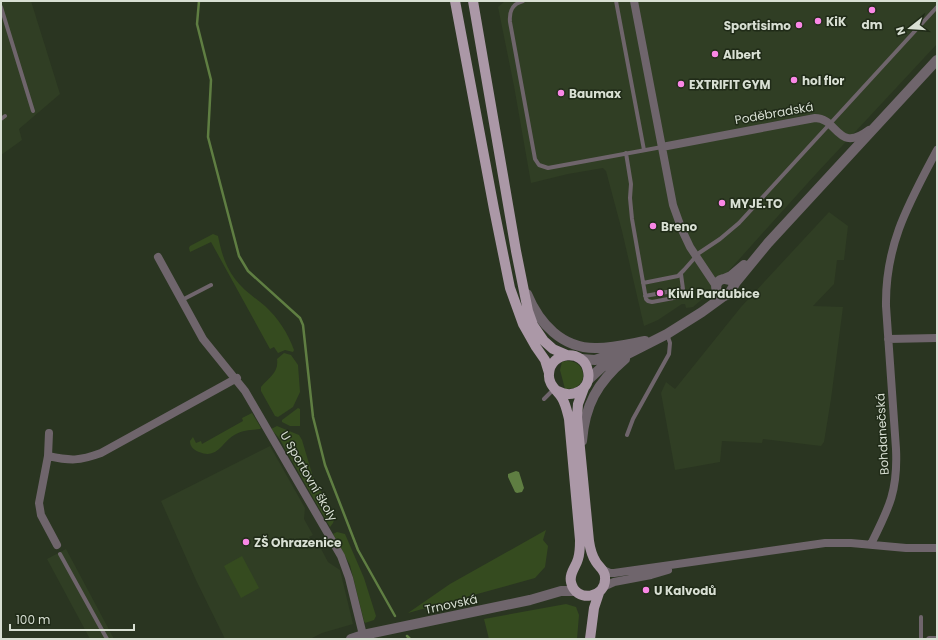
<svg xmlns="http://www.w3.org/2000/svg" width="938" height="640" font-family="Poppins,sans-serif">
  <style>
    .built { fill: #303e24 }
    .green { fill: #354b1f }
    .water { fill: #5f7e42 }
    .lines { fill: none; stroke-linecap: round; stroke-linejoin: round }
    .stream { stroke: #5f7e42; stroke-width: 2.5 }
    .service { stroke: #6f656c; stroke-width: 4 }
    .minor { stroke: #6f656c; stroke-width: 8 }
    .tertiary { stroke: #6f656c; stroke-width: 10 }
    .primary { stroke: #ab98a7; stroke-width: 10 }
    .poi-dot { fill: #fa87e6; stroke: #202b18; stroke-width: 1.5 }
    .labels { text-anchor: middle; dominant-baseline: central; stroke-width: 3; stroke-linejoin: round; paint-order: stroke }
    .poi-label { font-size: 12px; font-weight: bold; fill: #d8dfd3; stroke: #202b18; text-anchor: start }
    .street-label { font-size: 12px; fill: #d8dfd3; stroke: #202b18 }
  </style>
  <rect width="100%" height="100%" fill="#2a3521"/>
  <!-- built -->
  <path class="built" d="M1,1H31L60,94L19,129L22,140L1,155Z
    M505,1H937V44L815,175L706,296L693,307L686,308L685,304H682L658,320L644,326L622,231L606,171L603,168L568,174L531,183L514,86L498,7Z
    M829,212L848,226L844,260H837L834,284L813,306L843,307L831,399L824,442L821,446L763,439L762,443L722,441L720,462L675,470L661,393L666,382L675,389L741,307Z
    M270,446L305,508L304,519L313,535L309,537L314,545L318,543L328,562L340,570L353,624L322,633L310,639H225L196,580L161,501Z
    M66,549L114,639H90L47,559Z"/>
  <!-- green -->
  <path class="green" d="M213,234L218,236C221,251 225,266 235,279C243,290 254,297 265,306C278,318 288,333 294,350L293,352L285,350L278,353L274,347L270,349L211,242L190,252L189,248L190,246Z
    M284,353L291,355L298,365L300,392L293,407L278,417L275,416L261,391V387C269,377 279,373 277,359Z
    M566,361C579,360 587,371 581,383L575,388L565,389L560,370L562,362Z
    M298,408L300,409V426H290L282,422V420Z
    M252,413L261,428L260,429C252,430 243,430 236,434C222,441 218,460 199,452C194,450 190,447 190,441L193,437L196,443L201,441L202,444L243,421L242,418Z
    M277,426L299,435L302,440L313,477L335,517L333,523L330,527L279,438L271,429Z
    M546,530L543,540L548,546L545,567L535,578L408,613L450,584Z
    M337,532L345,534L364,578L376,616L374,620L365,623L364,621L350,565L333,534Z
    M242,556L259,588L241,598L224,566Z
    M566,604L576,607L579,615L577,639H489L484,619Z"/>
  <!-- water -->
  <path class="water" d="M516,471L519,472L524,488L522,492L517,493L515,492L508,477V474Z"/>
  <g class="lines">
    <!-- stream -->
    <path class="stream" d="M199,1L197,24L211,80L208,137L239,256L248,271L300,318L303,325L313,417L325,465L358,550L395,616
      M407,636L410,639"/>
    <!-- service -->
    <path class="service" d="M523,1C512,4 509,11 510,22L535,159L539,165L548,168L662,147
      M616,1L644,150
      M1,7L33,111
      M1,119L5,116
      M626,153L631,184L630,198L632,219L646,299L648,301L652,302L679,297L683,294V289
      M643,283L678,276L684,270L699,253L720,239L739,223L937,7
      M645,296L683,289L681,274
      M182,300L211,285
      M544,399L554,389
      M627,435L633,419L669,354L670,343L667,334
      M60,554L107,639
      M921,639V617
      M928,639L929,638H937"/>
    <!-- minor -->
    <path class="minor" d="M634,1L673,205L682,230L690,247L716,286
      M662,147L815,118C838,118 837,154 869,130
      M158,257L203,339L245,391L341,556L349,578L363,635
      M888,339L937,338
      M49,433L48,456C71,461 79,461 101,453L237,378
      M48,456L39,503L41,515L57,545
      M871,544C889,508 898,491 896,449L886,306C885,244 909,203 937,150
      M603,570L610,573H614L825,543H851L906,548H937
      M603,587L614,582L651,575L668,570"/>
    <!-- tertiary -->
    <path class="tertiary" d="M724,279L731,276L744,265
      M527,294C539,323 562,349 597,348C613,348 629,344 645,341
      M724,296L718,293C713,284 720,276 729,280
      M581,359L595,360L621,351
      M588,380L602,367L667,334L702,312L724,296L729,294L736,282L768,243L937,60
      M582,441C585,405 597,383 625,359
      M351,639L363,635L530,600L561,591H575"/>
    <!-- primary -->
    <path class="primary" d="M455,1L494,209L510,288L523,324L536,347L545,360L549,373
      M473,1L516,251L528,311L533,325L544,341L553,349L567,355
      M558,391C572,399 592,390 588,371C584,348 550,351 549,374C548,385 557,390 562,398C566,405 567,411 569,419L580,540C580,547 580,553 578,559C576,567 569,573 571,582C575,603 607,599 605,577C605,570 599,567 596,562C592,556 590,548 589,541L577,417L578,404L584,388
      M590,639L594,608L599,593"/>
  </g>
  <!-- markers -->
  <g class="poi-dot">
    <circle cx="872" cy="10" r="4"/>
    <circle cx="818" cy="21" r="4"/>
    <circle cx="799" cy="25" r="4"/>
    <circle cx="715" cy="54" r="4"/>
    <circle cx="794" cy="80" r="4"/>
    <circle cx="681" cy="84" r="4"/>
    <circle cx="561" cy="93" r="4"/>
    <circle cx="722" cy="203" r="4"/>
    <circle cx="653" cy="226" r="4"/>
    <circle cx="660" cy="293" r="4"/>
    <circle cx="246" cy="542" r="4"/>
    <circle cx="646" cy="590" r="4"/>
  </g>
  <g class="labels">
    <!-- poi labels -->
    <g class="poi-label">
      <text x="826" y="21">KiK</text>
      <text x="872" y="24" text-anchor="middle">dm</text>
      <text x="791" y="25" text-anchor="end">Sportisimo</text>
      <text x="723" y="54">Albert</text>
      <text x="802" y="80">hol flor</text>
      <text x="689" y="84">EXTRIFIT GYM</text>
      <text x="569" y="93">Baumax</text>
      <text x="730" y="203">MYJE.TO</text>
      <text x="661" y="226">Breno</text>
      <text x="668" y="293">Kiwi Pardubice</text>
      <text x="254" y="542">ZŠ Ohrazenice</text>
      <text x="654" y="590">U Kalvodů</text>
    </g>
    <!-- street labels -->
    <g class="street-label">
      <text transform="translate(774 113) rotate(-10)">Poděbradská</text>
      <text transform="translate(882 434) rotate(-93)">Bohdanečská</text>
      <text transform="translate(309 476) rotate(60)">U Sportovní školy</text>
      <text transform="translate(451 604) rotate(-12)">Trnovská</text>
    </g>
  </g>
  <!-- border -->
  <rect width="938" height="640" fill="none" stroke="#d8dfd3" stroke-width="4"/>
  <!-- north arrow -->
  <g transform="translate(910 28) rotate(253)" stroke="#202b18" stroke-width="3" paint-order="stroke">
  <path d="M0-3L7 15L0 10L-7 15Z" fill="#d8dfd3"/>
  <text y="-6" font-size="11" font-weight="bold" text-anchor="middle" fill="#d8dfd3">N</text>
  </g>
  <!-- scale -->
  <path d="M10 624v6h124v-6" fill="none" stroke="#d8dfd3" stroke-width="2"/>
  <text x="16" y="624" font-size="12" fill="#d8dfd3" stroke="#202b18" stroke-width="3" paint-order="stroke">100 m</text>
</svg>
